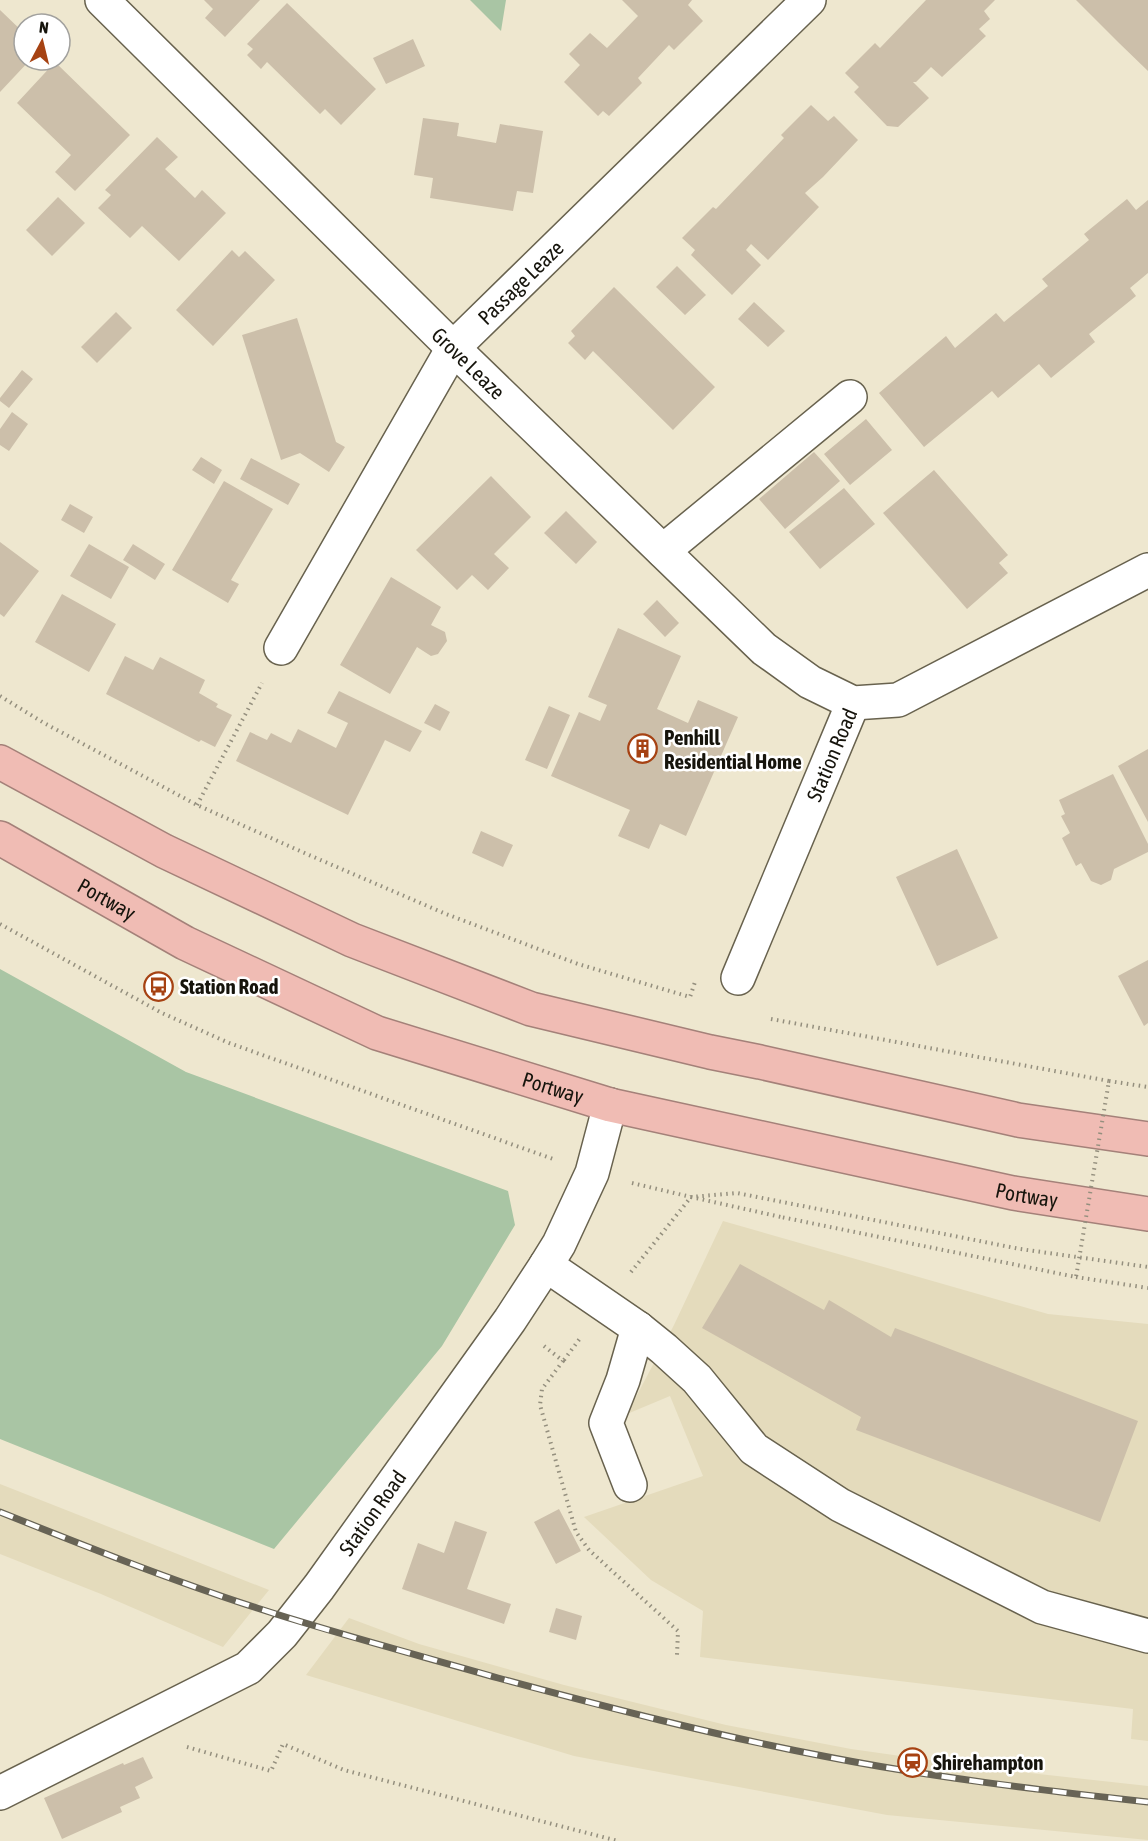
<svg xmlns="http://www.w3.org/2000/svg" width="1148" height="1841" font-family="'Asap Condensed',sans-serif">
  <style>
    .built { fill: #e4dbbc }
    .green { fill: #a9c5a4 }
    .building { fill: #ccbfaa }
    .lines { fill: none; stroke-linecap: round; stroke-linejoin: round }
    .minor-casing { stroke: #68624e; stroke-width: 36 }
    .highway-casing { stroke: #a48179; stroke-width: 36 }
    .path { stroke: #948f7e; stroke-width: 4; stroke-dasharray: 1.5 4.5; stroke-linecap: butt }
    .minor { stroke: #fff; stroke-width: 33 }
    .highway { stroke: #f0bcb4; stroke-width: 33 }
    .rail-casing { stroke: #676355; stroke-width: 7 }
    .rail { stroke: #fff; stroke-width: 4.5; stroke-dasharray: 14; stroke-linecap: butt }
    .path-bridge { stroke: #948f7e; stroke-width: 4; stroke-dasharray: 1.5 4.5; stroke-linecap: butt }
    .labels { text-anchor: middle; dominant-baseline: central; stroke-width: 5; stroke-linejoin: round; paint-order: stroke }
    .street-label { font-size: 21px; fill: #16140c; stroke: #fff }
    .poi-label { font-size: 21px; font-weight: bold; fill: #16140c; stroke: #fff; text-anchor: start }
  </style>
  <rect width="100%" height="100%" fill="#eee7cf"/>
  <!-- built -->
  <path class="built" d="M723,1221L1048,1314L1148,1324V1741L1131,1739L1133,1709L700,1657L703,1611L651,1580L584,1517L703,1476L670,1396L627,1414L674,1325Z
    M0,1484L269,1590L223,1647L101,1594L0,1554Z
    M349,1618L419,1644L564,1685L726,1725L851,1749L993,1769L1148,1786V1840L887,1815L574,1756L306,1675Z"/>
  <!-- green -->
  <path class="green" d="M470,0H506L501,31Z
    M0,969L186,1072L508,1191L515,1225L442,1346L274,1549L0,1439Z"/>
  <!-- building -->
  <path class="building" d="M204,0H260L225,37L205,18L213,9Z
    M622,0H692L688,5L703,21L674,50L669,45L638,78L642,83L609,116L603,111L598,116L564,82L580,65L569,54L590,33L607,48L638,16Z
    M926,0H995L984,11L990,19L979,29L986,36L942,77L931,67L916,82H913L929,98L898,127L887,126L854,92L859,87L845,73L875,43L880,48Z
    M1076,0H1148V71L1119,43Z
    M287,3L376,89L341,125L325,109L320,114L267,62L261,69L247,55L253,49L247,44Z
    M0,10L24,33V60H30L0,92Z
    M413,39L425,66L386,84L373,58Z
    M55,62L130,135L75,191L55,172L71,155L17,103Z
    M811,105L828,121L834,116L858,140L823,177L805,193L819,207L768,260L751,244L746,250L761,265L732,295L691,255L695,250L682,238L713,207L716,209L784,138L781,135Z
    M423,118L459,123L457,136L496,143L500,124L543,131L533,193L517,191L513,211L430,198L433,178L414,175Z
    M157,137L178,157L165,169L195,198L202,190L226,213L179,261L142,226L130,238L98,208L111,195L105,190Z
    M58,197L85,223L52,256L26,230Z
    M1127,199L1136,210L1148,200V273L1130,288L1136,296L1089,334L1095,342L1051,378L1039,364L998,398L992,391L924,447L879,393L946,336L955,348L996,313L1004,322L1048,286L1042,279L1089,240L1084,234Z
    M232,250L239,257L245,251L275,280L213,346L176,310Z
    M677,266L706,295L685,315L656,287Z
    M614,287L715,387L673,430L593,351L585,360L568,343L575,336L571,331Z
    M754,302L785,331L768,347L738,319Z
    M116,312L132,328L97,363L81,347Z
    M297,318L336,442L345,447L329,472L300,453L281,460L242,335Z
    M22,370L33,379L9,408L0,401V398Z
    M12,412L28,424L9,451L0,445V429Z
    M866,419L892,450L850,485L824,454Z
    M814,452L840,481L785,529L759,499Z
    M201,457L222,470L214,484L192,470Z
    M251,458L300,484L288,505L240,479Z
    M934,470L1008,555L999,563L1008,573L967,609L883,513Z
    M491,476L531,517L494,554L509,568L488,590L472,575L457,590L416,550Z
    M224,481L273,509L231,580L239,584L228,603L172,570Z
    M844,488L875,524L820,569L789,532Z
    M70,504L93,517L84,533L61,520Z
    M566,511L597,542L576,564L544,533Z
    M0,542L39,571L4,617L0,614Z
    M89,544L129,567L111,599L70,576Z
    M133,544L165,564L155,580L123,560Z
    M391,577L441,607L431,625L445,632L447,641L438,654L431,656L417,647L390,694L340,665Z
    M62,594L116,624L89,672L35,642Z
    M657,600L679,623L665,637L643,614Z
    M618,628L681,656L657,709L688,723L698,700L738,717L686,836L660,824L649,849L618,836L630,810L551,776L579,712L600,721L607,705L588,697Z
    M125,656L153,670L160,657L205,680L199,693L218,704L216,707L232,715L215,747L201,740L199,742L106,694Z
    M339,691L422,731L410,752L385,740L348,815L236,761L250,732L267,740L271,733L291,743L298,729L336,748L348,723L327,713Z
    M435,704L450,712L440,731L424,723Z
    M549,706L570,715L547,769L525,760Z
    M1148,749V822L1118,766Z
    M1113,774L1148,844V852L1114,869L1111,880L1101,885L1091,881L1081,863L1076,866L1062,838L1070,833L1061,816L1065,814L1059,800Z
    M481,831L513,845L503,867L472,853Z
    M957,849L998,938L937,966L896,877Z
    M1148,960V1023L1144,1026L1118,976Z
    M740,1264L824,1310L829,1300L891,1337L895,1328L1138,1421L1100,1522L856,1430L861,1417L702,1328Z
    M559,1509L581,1551L556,1564L534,1522Z
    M455,1521L487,1532L467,1589L511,1604L504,1624L402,1589L418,1543L444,1553Z
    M556,1608L582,1616L576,1640L549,1632Z
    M143,1757L153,1778L135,1787L140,1798L120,1807L122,1812L62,1839L44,1798L123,1763L124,1765Z"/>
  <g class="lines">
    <defs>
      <g id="minor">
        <path id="s1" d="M102,0L453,348L764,649L810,682L853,703L898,700L1148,570"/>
        <path d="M663,551L850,397"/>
        <path id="s2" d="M281,648L453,348L809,0"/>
        <path id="s3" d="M738,978L853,703"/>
        <path d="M546,1265L638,1328L664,1349L697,1379L754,1449L840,1505L1042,1607L1148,1636"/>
        <path d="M630,1485L606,1423L623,1380L638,1328"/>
        <path id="s4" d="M0,1793L248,1668L282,1634L319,1587L510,1320L546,1265L559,1244L592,1173L610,1105"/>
      </g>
      <g id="highway">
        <path d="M0,762L164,851L352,940L531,1009L710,1052L760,1062L1018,1120L1148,1139"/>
        <path id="s5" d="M0,838L185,943L377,1033L610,1105L1013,1193L1148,1214"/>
      </g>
    </defs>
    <!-- minor casing -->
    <use href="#minor" class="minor-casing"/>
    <!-- highway casing -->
    <use href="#highway" class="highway-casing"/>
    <!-- path -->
    <path class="path" d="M0,696L44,723L197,805L309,855L446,914L578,964L690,997L695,982
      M197,805L262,683
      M0,924L162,1013L229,1043L553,1159
      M1109,1081L1148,1087
      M632,1183L691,1197L737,1193L1020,1249L1148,1267
      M631,1272L691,1197L781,1217
      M1076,1277L1148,1288
      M544,1346L563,1361L542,1389L540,1405L576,1532L589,1550L678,1631L677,1655
      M564,1360L581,1337
      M187,1747L271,1771L283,1744L344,1770L618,1841"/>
    <!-- minor -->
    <use href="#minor" class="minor"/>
    <!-- highway -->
    <use href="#highway" class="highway"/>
    <defs>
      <path id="rail" d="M0,1512C85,1546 170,1580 257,1608C337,1634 418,1655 498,1678C606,1707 713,1735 823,1756C930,1777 1039,1790 1148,1802"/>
    </defs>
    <!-- rail casing -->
    <use href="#rail" class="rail-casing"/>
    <!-- rail -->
    <use href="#rail" class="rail"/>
    <!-- path-bridge -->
    <path class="path-bridge" d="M771,1019L1109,1081L1076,1277L781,1217"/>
  </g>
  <!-- icons -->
  <defs>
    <symbol id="building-ring" viewBox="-11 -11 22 22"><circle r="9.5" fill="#fff" stroke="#a64213" stroke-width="1.5"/><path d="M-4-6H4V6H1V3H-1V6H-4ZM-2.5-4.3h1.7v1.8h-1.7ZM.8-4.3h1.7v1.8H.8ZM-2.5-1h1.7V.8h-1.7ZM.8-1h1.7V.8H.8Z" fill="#a64213"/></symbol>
    <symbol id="bus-ring" viewBox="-11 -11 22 22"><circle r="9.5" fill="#fff" stroke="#a64213" stroke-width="1.5"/><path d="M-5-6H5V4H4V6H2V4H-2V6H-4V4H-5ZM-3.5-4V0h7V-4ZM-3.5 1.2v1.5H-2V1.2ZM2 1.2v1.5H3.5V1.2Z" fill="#a64213"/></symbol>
    <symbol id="station-ring" viewBox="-11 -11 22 22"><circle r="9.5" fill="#fff" stroke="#a64213" stroke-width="1.5"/><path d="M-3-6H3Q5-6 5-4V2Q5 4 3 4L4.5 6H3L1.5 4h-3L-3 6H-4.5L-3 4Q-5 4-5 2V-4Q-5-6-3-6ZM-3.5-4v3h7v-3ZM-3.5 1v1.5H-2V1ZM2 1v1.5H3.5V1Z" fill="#a64213"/></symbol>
  </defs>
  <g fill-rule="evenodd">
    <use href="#building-ring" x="626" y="732" width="33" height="33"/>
    <use href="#bus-ring" x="142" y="970" width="33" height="33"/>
    <use href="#station-ring" x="896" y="1746" width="33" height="33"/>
  </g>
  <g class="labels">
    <!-- street labels -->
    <g class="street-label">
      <text stroke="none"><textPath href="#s2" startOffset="440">Passage Leaze</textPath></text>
      <text stroke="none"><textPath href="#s1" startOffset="516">Grove Leaze</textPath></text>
      <text stroke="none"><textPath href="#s3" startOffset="242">Station Road</textPath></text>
      <text stroke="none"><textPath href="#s5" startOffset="123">Portway</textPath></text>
      <text stroke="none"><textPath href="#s5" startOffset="609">Portway</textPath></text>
      <text stroke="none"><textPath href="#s5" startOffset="1095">Portway</textPath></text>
      <text stroke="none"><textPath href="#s4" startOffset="477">Station Road</textPath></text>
    </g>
    <!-- poi labels -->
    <g class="poi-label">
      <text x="664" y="737">Penhill<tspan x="664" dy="24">Residential Home</tspan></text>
      <text x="180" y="986">Station Road</text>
      <text x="933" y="1762">Shirehampton</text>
    </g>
  </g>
  <!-- north arrow -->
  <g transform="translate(42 42) rotate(7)"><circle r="28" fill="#ffffff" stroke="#a2a19e" stroke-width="1.5"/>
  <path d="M0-4.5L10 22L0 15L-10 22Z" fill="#a64213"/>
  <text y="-9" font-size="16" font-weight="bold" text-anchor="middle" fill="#16140c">N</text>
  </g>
</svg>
